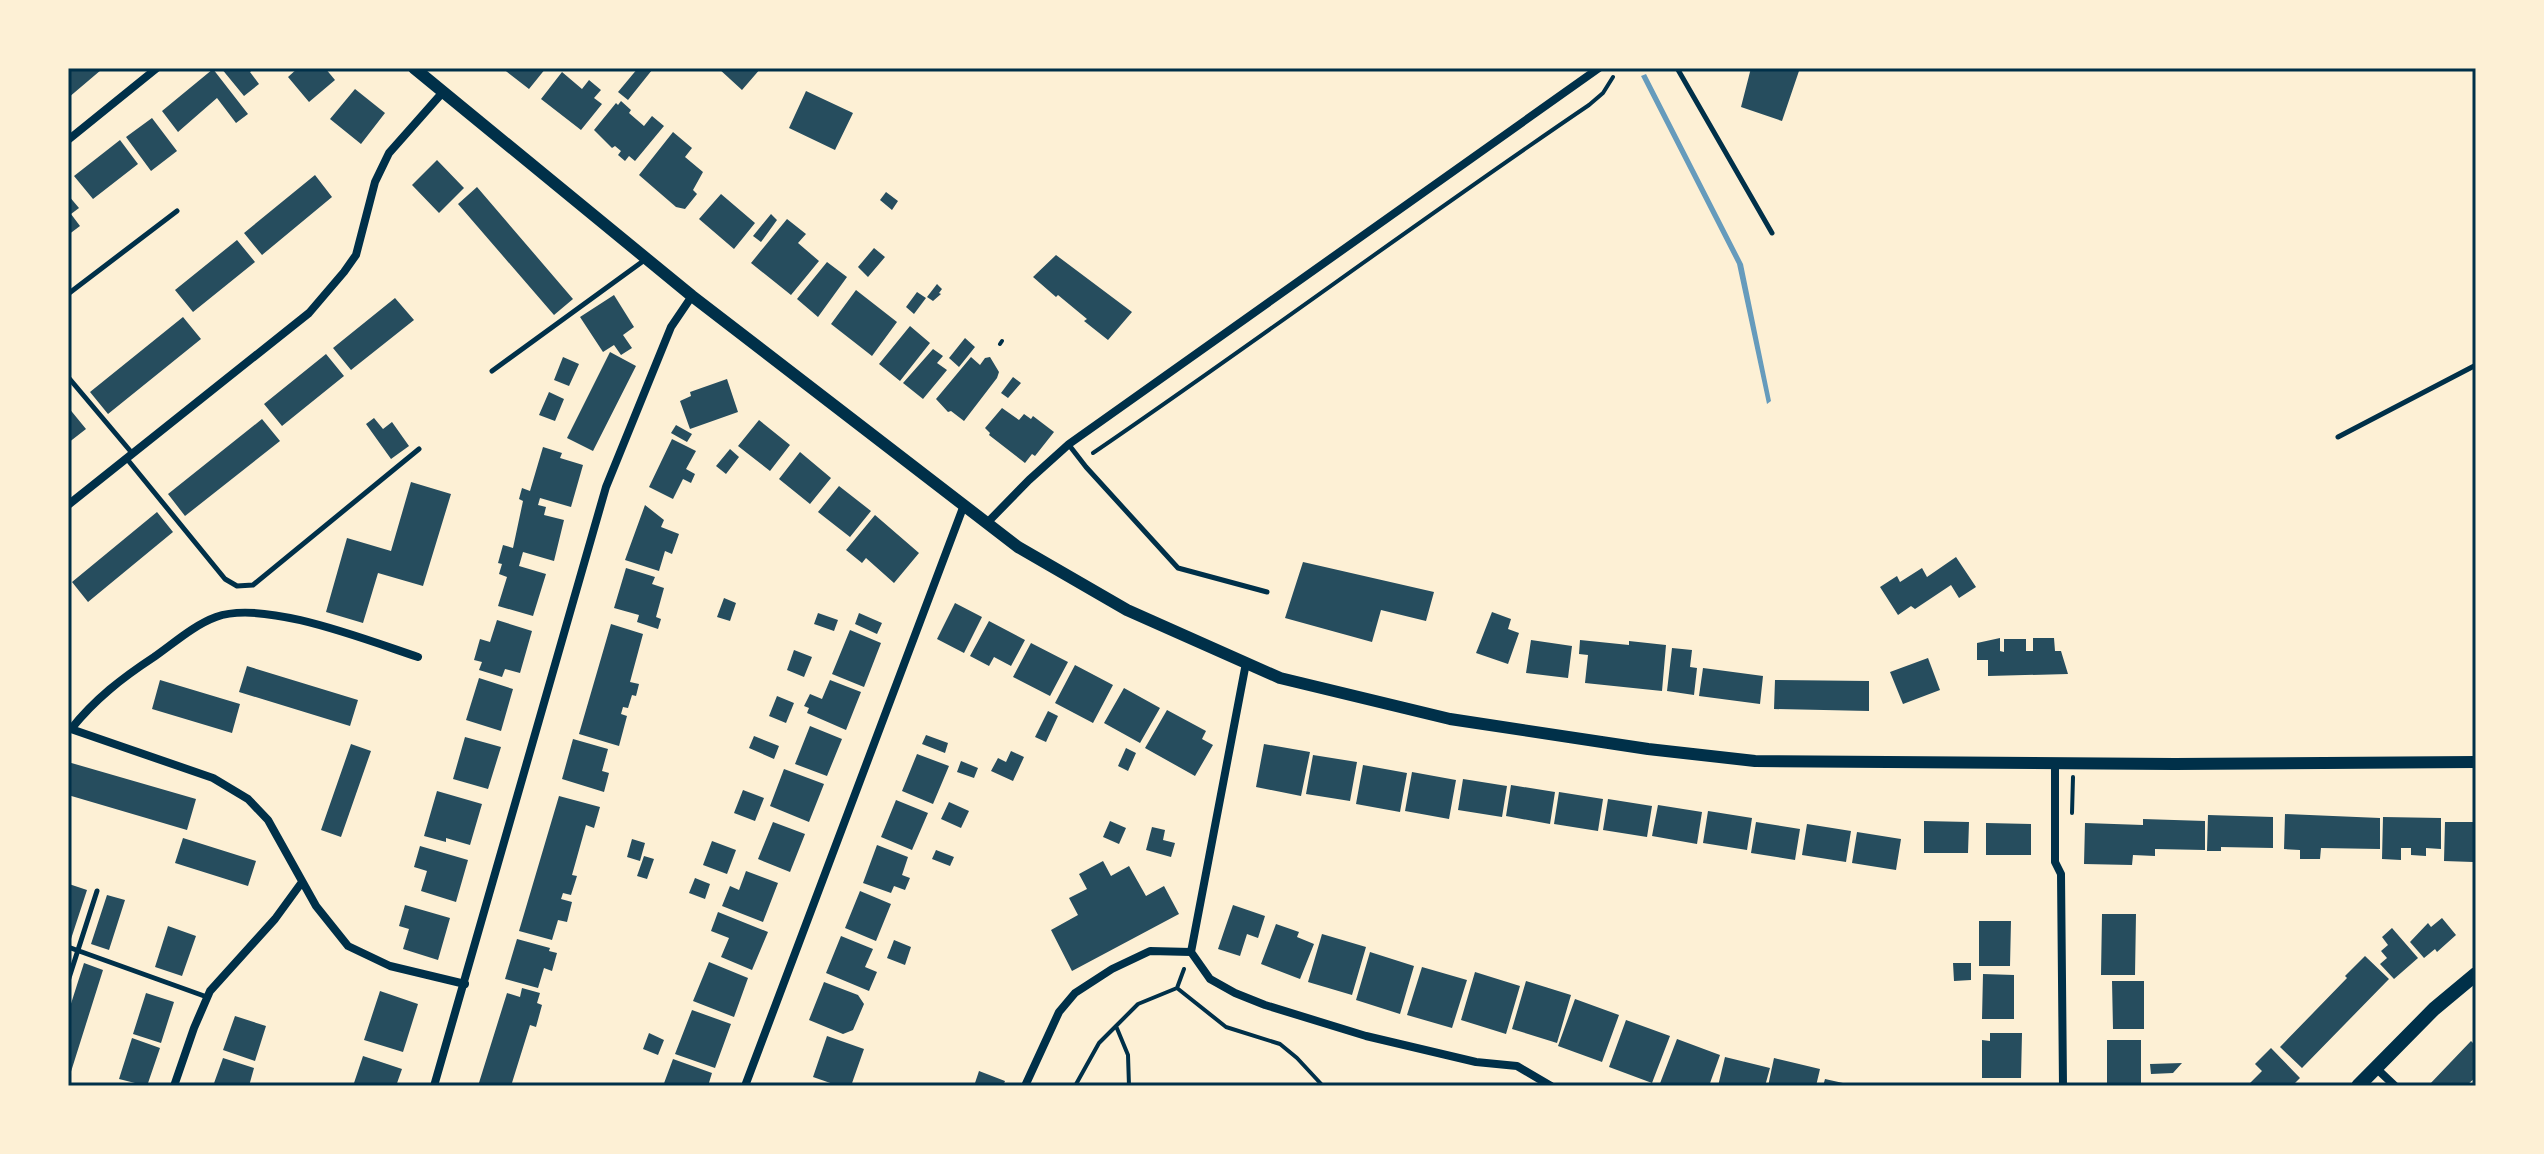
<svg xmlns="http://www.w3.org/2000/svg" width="2544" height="1154" font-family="'Noto Serif',serif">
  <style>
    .water { fill: #669bbc }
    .building { fill: #264d5e }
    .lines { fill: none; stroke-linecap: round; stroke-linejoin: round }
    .path { stroke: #003049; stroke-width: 4 }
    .service { stroke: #003049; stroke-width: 5 }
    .minor { stroke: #003049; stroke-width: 8 }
    .tertiary { stroke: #003049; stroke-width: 12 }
    .secondary { stroke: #003049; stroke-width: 14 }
    .neatline { fill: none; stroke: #003049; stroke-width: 3 }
  </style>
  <rect width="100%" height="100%" fill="#fdf0d5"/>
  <!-- water -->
  <path class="water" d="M1646,74L1743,264L1771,401L1767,404L1737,264L1641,76Z"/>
  <!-- building -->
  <path class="building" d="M68,68H100L101,70L68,98Z
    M221,68H255L250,72L259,84L244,96Z
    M298,68H325L335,80L309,102L288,77Z
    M502,68H546L529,89Z
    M638,68L652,70L628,100L618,92Z
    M718,68H761L742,90Z
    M1751,68H1800L1782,121L1741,107Z
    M213,69L248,114L236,123L217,98L178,132L162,111Z
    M562,72L582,89L589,80L601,90L594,98L602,104L581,130L541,99Z
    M355,89L385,113L361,144L330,119Z
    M806,91L853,113L835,150L789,128Z
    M621,101L631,110L629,113L644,126L652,116L664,126L635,161L629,156L625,161L618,155L621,151L615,146L612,148L594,130L616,103L618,105Z
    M152,118L177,151L151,171L126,137Z
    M673,132L692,148L685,157L703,172L693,190L697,194L685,209L676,207L639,175Z
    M120,140L138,164L93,199L74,176Z
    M437,160L464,188L439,213L412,185Z
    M315,175L332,197L262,255L244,233Z
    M477,187L573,299L554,315L458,204Z
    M886,192L898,201L892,210L880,200Z
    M721,194L755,223L734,249L699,219Z
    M68,195L79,208L71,214L80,226L68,235Z
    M771,214L777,220L761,242L753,236Z
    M787,219L806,234L798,243L819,261L791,295L751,263Z
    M237,240L255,262L193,312L175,290Z
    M874,248L885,257L868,277L858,267Z
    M1056,255L1132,312L1108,340L1084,321L1087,319L1058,295L1056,297L1033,277Z
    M827,262L847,277L818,317L797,299Z
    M937,284L942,289L939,293L941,294L933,301L927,297Z
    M856,290L897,322L872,356L831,324Z
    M917,292L926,298L914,314L906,307Z
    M614,295L634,327L623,335L632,348L621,355L614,345L603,352L580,317Z
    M395,298L414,320L351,370L333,348Z
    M183,317L201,339L108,414L90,392Z
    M910,326L930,343L900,381L879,364Z
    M965,338L975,347L959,367L949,358Z
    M933,349L943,356L937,363L947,370L923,399L903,383Z
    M610,352L636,366L593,451L567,438Z
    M326,354L344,376L282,426L264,404Z
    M563,357L579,364L569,386L554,380Z
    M971,357L980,365L985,358L990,357L999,372L997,378L964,421L951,411L948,412L936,399Z
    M1013,377L1021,383L1008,398L1001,393Z
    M727,379L738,412L690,429L680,401L691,396L690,392Z
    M549,392L564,399L555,421L539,415Z
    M68,407L86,429L68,443Z
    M1002,408L1019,420L1024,414L1031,419L1033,416L1054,432L1035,456L1032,454L1025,463L989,435L990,433L985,428Z
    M374,418L383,429L392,422L409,446L391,459L366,424Z
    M262,419L280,441L185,516L168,494Z
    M759,420L790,445L770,471L738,446Z
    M676,425L692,434L687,442L671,433Z
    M672,439L696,451L686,469L695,474L691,483L683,479L673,499L649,487Z
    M543,447L562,453L560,458L583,465L571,507L540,498L538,505L546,507L544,515L564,520L554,561L523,552L519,566L546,574L533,616L498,606L507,577L499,574L502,564L498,563L503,545L513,548L523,501L519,499L522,488L530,491Z
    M730,449L739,457L726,474L716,466Z
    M800,452L831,478L810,504L779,479Z
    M411,482L451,494L423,586L378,573L363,623L326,612L347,538L391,551Z
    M839,486L871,511L850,537L818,512Z
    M645,505L664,520L661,527L679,534L672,554L665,551L659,571L625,560Z
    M157,512L173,532L88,602L72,582Z
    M875,515L919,553L894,583L866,558L862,563L846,550Z
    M1956,557L1976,587L1959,598L1951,585L1915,609L1911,606L1898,615L1880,587L1897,576L1900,582L1922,568L1927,577Z
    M1303,562L1434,592L1426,621L1381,610L1372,642L1285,618Z
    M626,568L655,577L652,584L664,588L656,617L661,619L658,629L637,622L639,615L614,608Z
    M724,598L736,603L730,621L717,617Z
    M955,603L982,617L964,653L937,639Z
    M1492,612L1511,619L1508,629L1519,633L1508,664L1476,653Z
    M818,613L838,620L834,631L814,624Z
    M859,613L882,623L877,634L855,624Z
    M497,620L532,631L520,673L505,669L502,677L479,670L482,662L474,660L480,639L490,642Z
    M989,621L1025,640L1011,666L994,657L989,666L970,656Z
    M611,624L643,634L630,682L639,684L636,696L632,695L628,708L623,707L621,714L627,716L619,746L579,734Z
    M850,630L881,643L864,687L832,674Z
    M2000,638V651L2004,652V639H2026V651H2033V638H2054L2055,651H2061L2068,674L1988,676V660H1977V643Z
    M1531,640L1572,646L1568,678L1526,673Z
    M1580,640L1629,645V641L1666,645L1662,691L1585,683L1588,655L1579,654Z
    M1031,643L1068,662L1050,696L1013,677Z
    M1672,648L1692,650L1690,667L1697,668L1694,695L1667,691Z
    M794,650L812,657L804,677L787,670Z
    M1928,658L1940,690L1903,704L1890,672Z
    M1075,665L1113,685L1093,723L1055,703Z
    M247,666L358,700L350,726L239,692Z
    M1703,668L1763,676L1760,704L1699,696Z
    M479,678L513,689L501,731L466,720Z
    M160,680L240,704L232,733L152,709Z
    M830,680L861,692L846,730L807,713L809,708L804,706L810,694L822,699Z
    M1775,680L1869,681V711L1774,709Z
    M1124,688L1160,708L1140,743L1104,723Z
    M777,696L794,703L786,723L769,716Z
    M1167,710L1206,731L1202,739L1213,745L1195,776L1145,748Z
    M1048,711L1058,716L1046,742L1035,737Z
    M810,726L842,739L827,776L795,764Z
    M926,735L948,743L945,753L922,744Z
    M754,736L779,746L774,759L749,748Z
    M465,737L501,747L488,789L453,779Z
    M573,739L608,749L602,771L609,773L604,792L562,779Z
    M351,744L371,751L341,837L321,830Z
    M1264,744L1310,752L1301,796L1256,787Z
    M1126,748L1136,753L1128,771L1118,766Z
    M1011,751L1024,757L1013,781L991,771L998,758L1006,762Z
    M917,754L949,766L933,804L902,791Z
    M1313,755L1357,762L1350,801L1306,794Z
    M961,761L978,768L974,778L957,772Z
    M68,762L196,799L187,830L68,795Z
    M1363,765L1407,773L1400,812L1356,804Z
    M784,769L824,784L809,822L770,806Z
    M1412,772L1456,780L1449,819L1405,811Z
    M1463,779L1507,786L1502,817L1458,810Z
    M1511,785L1555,792L1550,824L1506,816Z
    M743,790L764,798L755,821L734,813Z
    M437,791L482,804L470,845L446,838V842L424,836Z
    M1559,792L1603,799L1598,831L1554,824Z
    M559,796L600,807L594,828L586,825L572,875L577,876L571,895L563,893L561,899L572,902L567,922L558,920L552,940L519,931Z
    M1608,799L1652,806L1647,837L1603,830Z
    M896,800L928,813L912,850L881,837Z
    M949,802L969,811L961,828L941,819Z
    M1658,805L1702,812L1697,844L1652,836Z
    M1708,811L1752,818L1747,850L1703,843Z
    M2285,814L2380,818V849L2321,848L2320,859H2300V850L2284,849Z
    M2208,815L2273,817V848L2221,847V851H2207Z
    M2383,817L2441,818V849L2426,848V856L2411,855V848H2401V860L2382,859Z
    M2143,819L2205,821V850L2155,849V856L2133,855L2132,865L2084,864L2085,823L2143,825Z
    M1110,821L1126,828L1119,844L1103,837Z
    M1924,821L1969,822L1968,853H1924Z
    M773,822L805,834L790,872L758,859Z
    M1756,822L1800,829L1795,860L1751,853Z
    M2445,822H2476V853H2473V862L2444,861Z
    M1986,823L2031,824V855H1986Z
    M1807,824L1851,831L1846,862L1802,855Z
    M1152,827L1165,830L1163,840L1175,843L1171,857L1146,850Z
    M1857,832L1901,839L1896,870L1852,863Z
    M183,838L256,861L248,886L175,863Z
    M632,839L645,843L640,861L627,857Z
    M712,841L736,850L727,874L703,865Z
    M877,845L908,857L902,875L910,878L905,890L894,886L891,893L863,883Z
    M420,846L468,860L456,902L421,891L427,871L414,867Z
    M936,850L954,857L950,866L932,859Z
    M644,856L654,859L647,879L637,876Z
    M1103,861L1111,876L1129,866L1146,896L1164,886L1179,914L1072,971L1051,930L1078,915L1069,898L1087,889L1079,874Z
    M746,871L778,883L763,922L722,906L730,886L739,890Z
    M695,878L710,884L705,899L689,893Z
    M69,884L87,890L71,939L68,938Z
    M860,891L891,904L876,941L845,928Z
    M107,895L125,900L109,950L91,944Z
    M405,905L450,918L438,960L403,949L409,929L399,926Z
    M1233,905L1265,916L1258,938L1247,934L1240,956L1218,949Z
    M718,912L768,932L752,970L721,957L729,938L711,931Z
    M2102,914H2136L2135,975H2101Z
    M2442,918L2456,935L2437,952L2435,949L2424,958L2410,942L2428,923L2431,927Z
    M1979,921H2011L2010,966H1979Z
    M1276,924L1299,932L1297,937L1314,944L1300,979L1261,964Z
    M168,926L196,936L182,976L155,967Z
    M2392,928L2418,958L2394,979L2380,964L2387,958L2381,951L2388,945L2382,937Z
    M1322,934L1366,947L1352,995L1308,982Z
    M841,936L873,949L865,967L877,972L869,991L826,973Z
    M517,939L550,948L549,951L557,953L552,971L544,968L538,988L505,979Z
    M894,940L911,947L905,965L887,958Z
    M1370,952L1414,966L1400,1014L1356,1000Z
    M2365,956L2389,979L2302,1068L2280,1047L2347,978L2345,976Z
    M709,962L748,978L734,1017L693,1001Z
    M84,963L103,970L69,1078L68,1013Z
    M1953,963H1971V980L1954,981Z
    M1422,967L1467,980L1452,1028L1407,1015Z
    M1475,972L1520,986L1506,1034L1461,1020Z
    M1983,974L2014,975V1019H1982Z
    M1526,981L1571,995L1557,1043L1512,1029Z
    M2112,981H2144V1029H2113Z
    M824,982L858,995L864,1004L853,1030L843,1034L809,1020Z
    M522,988L540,993L537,1003L542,1005L536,1027L530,1025L511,1086H478L507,993L520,997Z
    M380,991L418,1004L403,1052L364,1040Z
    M146,993L174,1002L161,1043L133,1034Z
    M1575,999L1619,1015L1602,1062L1558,1046Z
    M692,1010L731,1024L715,1068L675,1054Z
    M235,1016L266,1026L255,1061L223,1050Z
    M1626,1020L1670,1036L1652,1083L1609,1067Z
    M649,1033L664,1040L658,1055L643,1049Z
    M1990,1033H2022L2021,1078H1982V1040L1990,1041Z
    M827,1036L864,1049L851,1086H839L813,1077Z
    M132,1038L160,1048L147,1086L119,1079Z
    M1677,1039L1720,1055L1709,1086H1659Z
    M2107,1040H2141V1086H2107Z
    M2471,1041L2474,1044L2476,1042V1077L2466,1086H2428Z
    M2271,1048L2300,1078L2292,1086H2247L2262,1071L2255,1064Z
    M363,1056L402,1069L396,1086H353Z
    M1725,1057L1770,1068L1765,1086H1718Z
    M223,1058L254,1068L249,1086H213Z
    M1774,1058L1820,1069L1816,1086H1768Z
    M673,1059L712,1073L708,1086H663Z
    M2182,1063L2173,1073L2151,1074L2150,1064Z
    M979,1071L1005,1081L1003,1086H974Z
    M1825,1079L1852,1085V1086H1823Z"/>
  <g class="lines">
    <!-- path -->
    <path class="path" d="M1000,344L1002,341
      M1093,453C1260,339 1422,218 1589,105L1603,93L1613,77
      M2072,813L2073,777
      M1184,969L1177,988L1226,1027L1280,1044L1297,1058L1323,1086
      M1075,1086L1099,1043L1116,1026
      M1129,1086L1128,1055L1116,1026L1138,1004L1177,988"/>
    <!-- service -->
    <path class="service" d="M1677,68L1772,233
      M68,294L177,211
      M492,371L646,259
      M68,377L132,453
      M2338,437L2476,365
      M1069,445L1086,467L1178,568L1267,592
      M127,459L225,579L237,586L253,585L419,449
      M68,947L207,997
      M68,981L97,891"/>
    <!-- minor -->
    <path class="minor" d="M68,140L157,68
      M68,505L309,313L344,272L356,255L375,182L389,153L443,92
      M987,523L1029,480L1069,444L1599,68
      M1246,663L1191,952L1210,979L1235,993L1265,1005L1366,1036L1476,1062L1517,1066L1551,1086
      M68,728L213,778L248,799L268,820L316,906L348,946L390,966L465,984
      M71,729C95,699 122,678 154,657C174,643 194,625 216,617C264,599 369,641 418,657
      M2055,763V862L2061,874L2063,1086
      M2376,1068L2395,1086
      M174,1086L194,1028L210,991L275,919L302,882
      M434,1086L606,487L671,327L692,296
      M745,1086L964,505
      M1025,1086L1059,1012L1075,993L1112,969L1150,951L1191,952"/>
    <!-- tertiary -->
    <path class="tertiary" d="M414,68L692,296L1018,547L1127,610L1280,678L1450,719L1648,749L1755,761L2175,764L2476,762"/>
    <!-- secondary -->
    <path class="secondary" d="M2358,1086L2434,1009L2476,974"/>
  </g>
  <!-- border -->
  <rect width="2544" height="1154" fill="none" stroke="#fdf0d5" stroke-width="140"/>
  <rect x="70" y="70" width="2404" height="1014" class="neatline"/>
</svg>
